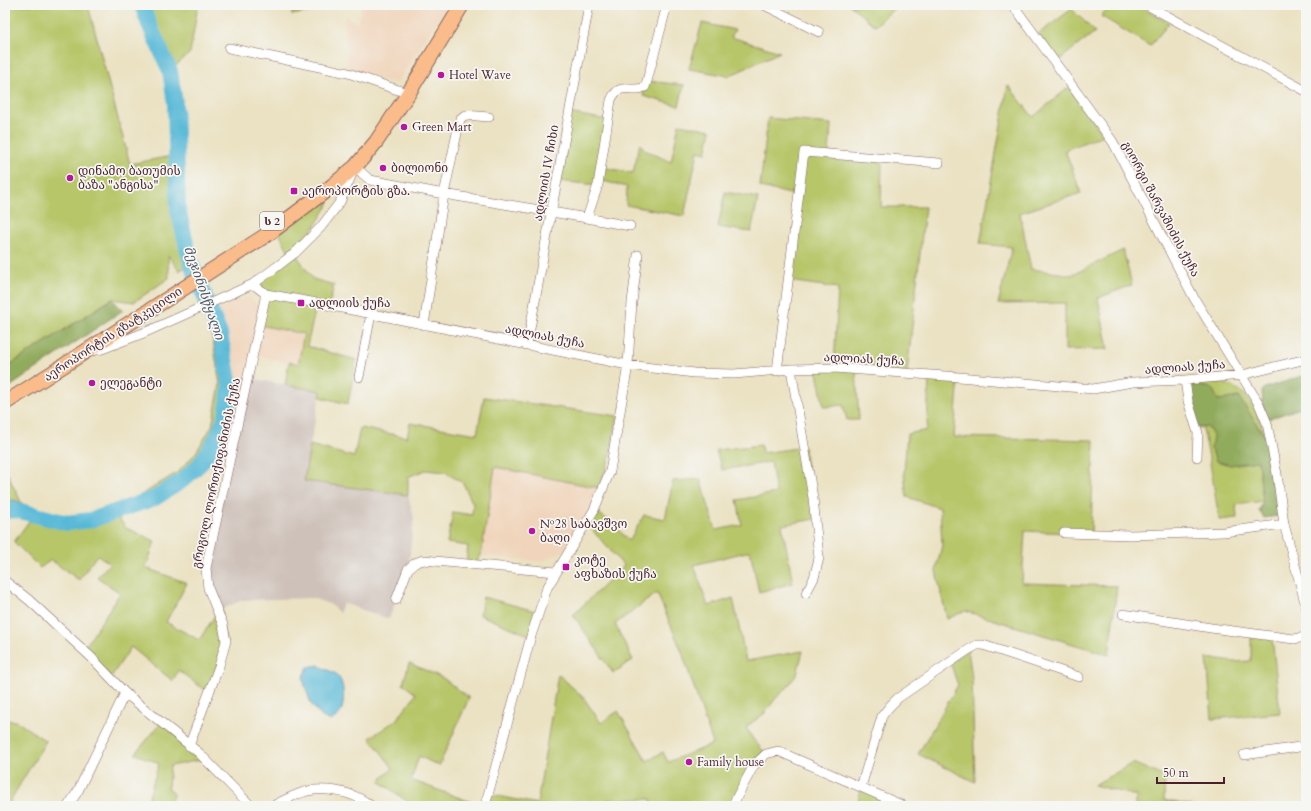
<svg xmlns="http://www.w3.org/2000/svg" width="1311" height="811" font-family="Cardo,'Noto Serif Georgian',serif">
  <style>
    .built { fill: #f0d5bc }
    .industrial { fill: #cec1b9 }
    .green { fill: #b7c669; stroke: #80724a }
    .forest { fill: #91ab5d; stroke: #6e6544 }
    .water { fill: #58b9d7; stroke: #516c81 }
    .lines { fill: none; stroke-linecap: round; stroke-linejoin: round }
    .river { stroke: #58b9d7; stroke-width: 16 }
    .minor-casing { stroke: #826360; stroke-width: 10 }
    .trunk-casing { stroke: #826360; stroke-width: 16 }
    .minor { stroke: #fff; stroke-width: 9 }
    .trunk { stroke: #fabc8b; stroke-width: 14 }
    .poi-dot { fill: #b5179e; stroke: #f6f6f2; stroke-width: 1.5 }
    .labels { text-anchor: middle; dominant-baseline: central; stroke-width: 3.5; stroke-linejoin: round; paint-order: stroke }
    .shield { fill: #f6f6f2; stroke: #7e6067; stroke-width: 1 }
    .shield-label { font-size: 11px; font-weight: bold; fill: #4a1f2b }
    .poi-label { font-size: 12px; fill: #4a1f2b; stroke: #f6f6f2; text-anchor: start }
    .street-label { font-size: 12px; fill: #4a1f2b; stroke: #f6f6f2 }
    .water-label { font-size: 13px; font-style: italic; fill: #4f5567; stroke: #f6f6f2 }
  </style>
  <rect width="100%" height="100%" fill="#f6f6f2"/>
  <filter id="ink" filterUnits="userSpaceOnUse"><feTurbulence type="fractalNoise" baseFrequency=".025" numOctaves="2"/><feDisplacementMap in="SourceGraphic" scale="8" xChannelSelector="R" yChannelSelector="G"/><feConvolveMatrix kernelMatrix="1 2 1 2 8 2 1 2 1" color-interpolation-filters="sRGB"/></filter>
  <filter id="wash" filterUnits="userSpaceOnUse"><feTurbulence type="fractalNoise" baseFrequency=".012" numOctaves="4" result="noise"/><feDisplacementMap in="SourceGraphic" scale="16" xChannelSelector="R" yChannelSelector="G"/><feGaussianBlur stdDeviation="0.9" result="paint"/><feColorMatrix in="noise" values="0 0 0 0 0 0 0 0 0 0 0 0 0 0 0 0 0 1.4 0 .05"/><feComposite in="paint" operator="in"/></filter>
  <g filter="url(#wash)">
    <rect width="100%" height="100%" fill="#ebe2c3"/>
    <!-- built -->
    <path class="built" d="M362,5H447L397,83L348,73L344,16L358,23Z
      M249,297L260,308L244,390L230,386L220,334L211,313L234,302Z
      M259,325L304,334L298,365L253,354Z
      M495,467L599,488L590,512L566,549L542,562L481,555Z"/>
    <!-- industrial -->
    <path class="industrial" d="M248,378L321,391L310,445L304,481L408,495L414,518L408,569L389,619L343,603L339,613L332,605L312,598L242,600L218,611L206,568Z"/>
    <!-- green -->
    <path class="green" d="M5,5H88L130,164L177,155L178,210L191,263L179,271L168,255L169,278L134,302L112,299L5,368Z
      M142,5H198L190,53L170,71L149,24Z
      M292,5H325L324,9L292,15Z
      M850,5H898L875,26Z
      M1110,5H1137L1169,23L1150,46L1101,16Z
      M1072,9L1095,32L1059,60L1038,34Z
      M702,23L735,30L731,37L780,52L729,76L689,69Z
      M647,81L684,85L679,106L643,96L645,87Z
      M1008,85L1033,117L1069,87L1103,135L1065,150L1081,193L1020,213L1031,269L1072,275L1123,250L1132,285L1098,298L1108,349L1065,350V303L998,304L1012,247L980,244Z
      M569,113L607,120L601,167L633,173L640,143L645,150L671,162L679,124L711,130L706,153L698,151L684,216L626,205L627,187L599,180L598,185L557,181Z
      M768,118L831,124L829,154L882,158L881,207H925L907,373L856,370L859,420H847L843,405L824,407L816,368L834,367L838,288L788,281L799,196L760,187Z
      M331,192L327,207L313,229L289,252L279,233Z
      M725,192L758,198L751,232L718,227Z
      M295,253L313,279L334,285L329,305L317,303L307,346L356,360L348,404L320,397L321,391L285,385L289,362L298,364L304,334L259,325L266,294L253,284Z
      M211,313L220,334L230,386L226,416L217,437L201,463L183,480L155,498L114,512L126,528L155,541L146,568L187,583L166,622L199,640L218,611L226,641L209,693L178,670L173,681L131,647L111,677L83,650L120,593L97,577L110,563L97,555L79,580L51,560L40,568L14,542L37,510L67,523L91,520L114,512L178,472L195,454L212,426L220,385L211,329Z
      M929,375L959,377L954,437L1094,440L1091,534L1025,531L1022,583L1117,586L1109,655L965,611L947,619L936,571L942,545L940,508L907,497L904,473L907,434L927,430Z
      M1214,381C1252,388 1255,409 1267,440L1255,421L1258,461L1263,501L1236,505L1237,518L1219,520C1212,474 1206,429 1190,385L1198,382Z
      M484,397L618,416L609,460L599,488L495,467L481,555L476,565L466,564L468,546L447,543L453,512L472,515L473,504L463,483L445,472L425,470L408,477V495L304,481L310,445L354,457L360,428L407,437L410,423L477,434Z
      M761,445L762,453L804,447L815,519L782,525L793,583L759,592L750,551L694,565L708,606L733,598L746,661L803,651L797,674L786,689L776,698L765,713L746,727L753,739L766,754L732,806H652L651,799L607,800V806H485L488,794L537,804L558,674L583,697L601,723L618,711L647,761L663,752L668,762L713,744L682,652L657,593L615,624L633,660L613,673L573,615L624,566L586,523L594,510L612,523L629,541L644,515L665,519L673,481L700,479L716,530L742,525L737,500L776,493L771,462L722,470L716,450Z
      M5,471H6L22,504L14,500L5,503Z
      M483,597L539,612L531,636L480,615Z
      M1251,634L1272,636L1280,713L1212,719L1207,658L1233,662L1251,661Z
      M968,650L972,678L975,782L918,754L958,685L950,662Z
      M409,663L443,678L469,698L439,766L419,756L411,780L482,806H408V802L379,781L393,768L370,738L396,720L416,694L403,684Z
      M5,720L16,721L46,741L10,801L15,806H5Z
      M161,723L205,759L170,766L168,787L174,794L168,806H146L159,763L135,754Z
      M1133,763L1165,777L1164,800L1192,806H1136V796L1094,785Z
      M861,789L902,806H857Z"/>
    <!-- forest -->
    <path class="forest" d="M112,299L123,310L5,390V368Z
      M1306,375V406L1268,419L1263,408L1262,391L1265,388Z
      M1190,385L1212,388L1218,400L1239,397L1267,440L1270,469L1278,516L1264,518L1259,511L1263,501L1258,461L1230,465L1216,461L1211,448L1213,436L1208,427L1198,428L1191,400Z"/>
    <!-- water -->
    <path class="water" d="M14,500L37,510L31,519L18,515L5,516V503Z
      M319,665C324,670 330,670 336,674C345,681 345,702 341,712C339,716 334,718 331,721L322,717L311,704L305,686L303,678L308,667Z"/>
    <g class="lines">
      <!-- river -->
      <path class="river" d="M5,511L16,510L67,523L91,520L155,498L183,480L201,463L217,437L226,416L230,386L220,334L191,263L178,210L175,103L170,71L149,24L142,5"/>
    </g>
  </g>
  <g filter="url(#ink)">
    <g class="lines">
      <defs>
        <path id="minor" d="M764,5L819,32
          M1013,5L1113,142L1194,298L1259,404L1267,423L1277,474L1284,524L1306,606
          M1147,5L1306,91
          M229,48L348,73L401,91
          M587,218L630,226
          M253,284L266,294L317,303L628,365L694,373L734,374L791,369L834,368L959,377L1093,389L1133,382L1185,380L1242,375L1306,359
          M424,325L444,194L460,119L465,115L489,117
          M527,345L589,5
          M91,351L102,349L146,332L253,284L271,271L295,253L321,227L340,202L355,167L370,180L444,194L587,218L598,185L611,100C620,80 631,94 645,87L647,81L667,5
          M791,369L813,498L819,558L814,578L806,593
          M777,371L804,152L939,163
          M359,377L371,314
          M1185,380L1188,401L1198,433L1197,457
          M1064,533L1131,535L1224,532L1284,524
          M5,581L29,600L91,657L125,693L199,753L251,806
          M396,600L408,569L415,563L423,560L556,572
          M1123,614L1211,628L1294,639L1306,637
          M189,746L219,666L226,641L223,625L208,588L206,568L266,294
          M1244,755L1306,746
          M861,787L882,716L890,706L898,698L968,650L977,645H983L1079,677
          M68,806L78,791L125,693
          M273,806C284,800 301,791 314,790C334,789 355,793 371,806
          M485,806L531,636L547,588L594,510L610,471L628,365L632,302L638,255
          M732,806L754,765L766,754L778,751L904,806"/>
        <path id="trunk" d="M5,403L63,366L271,232L332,186L355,167L376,142L408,94L462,5"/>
      </defs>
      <!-- minor casing -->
      <use href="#minor" class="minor-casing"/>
      <!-- trunk casing -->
      <use href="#trunk" class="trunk-casing"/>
      <!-- minor -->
      <use href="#minor" class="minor"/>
      <!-- trunk -->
      <use href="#trunk" class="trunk"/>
    </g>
  </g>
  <!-- markers -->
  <g class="poi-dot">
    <circle cx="441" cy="75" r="4"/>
    <circle cx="404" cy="127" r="4"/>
    <circle cx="383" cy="168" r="4"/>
    <circle cx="70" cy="178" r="4"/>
    <rect x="290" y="187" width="8" height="8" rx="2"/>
    <rect x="297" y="299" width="8" height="8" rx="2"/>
    <circle cx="92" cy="383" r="4"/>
    <circle cx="532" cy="531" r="4"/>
    <rect x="562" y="563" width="8" height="8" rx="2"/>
    <circle cx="689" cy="762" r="4"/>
  </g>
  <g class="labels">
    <!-- shield labels -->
    <rect class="shield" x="260" y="212" width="24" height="18" rx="3"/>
    <g class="shield-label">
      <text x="272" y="221">ს 2</text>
    </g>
    <!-- poi labels -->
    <g class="poi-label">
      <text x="449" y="75">Hotel Wave</text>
      <text x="412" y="127">Green Mart</text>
      <text x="391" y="168">ბილიონი</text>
      <text x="78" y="171">დინამო ბათუმის<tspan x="78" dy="14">ბაზა "ანგისა"</tspan></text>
      <text x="302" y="191">აეროპორტის გზა.</text>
      <text x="309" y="303">ადლიის ქუჩა</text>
      <text x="100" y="383">ელეგანტი</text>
      <text x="540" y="524">№28 საბავშვო<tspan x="540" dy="14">ბაღი</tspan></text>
      <text x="574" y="560">კოტე<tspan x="574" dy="14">აფხაზის ქუჩა</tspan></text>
      <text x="697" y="762">Family house</text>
    </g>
    <!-- street labels -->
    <g class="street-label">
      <text transform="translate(546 173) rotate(-80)">ადლიის IV ჩიხი</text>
      <text transform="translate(1161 209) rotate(62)">გიორგი შარვაშიძის ქუჩა</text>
      <text transform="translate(113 334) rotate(-33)">აეროპორტის გზატკეცილი</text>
      <text transform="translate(545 336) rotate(11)">ადლიას ქუჩა</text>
      <text transform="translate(864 359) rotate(3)">ადლიას ქუჩა</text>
      <text transform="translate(1185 367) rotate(-4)">ადლიას ქუჩა</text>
      <text transform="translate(216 473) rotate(-78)">გრიგოლ ლორთქიფანიძის ქუჩა</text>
    </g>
    <!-- water labels -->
    <g class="water-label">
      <text transform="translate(204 293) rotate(71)">მეჯინისწყალი</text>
    </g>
  </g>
  <!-- margin -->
  <rect width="1311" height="811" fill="none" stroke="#f6f6f2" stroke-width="20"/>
  <!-- scale -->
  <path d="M1157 777v6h67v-6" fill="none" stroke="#4a1f2b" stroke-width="2"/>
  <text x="1163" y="777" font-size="12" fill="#4a1f2b" stroke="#f6f6f2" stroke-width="3" paint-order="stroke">50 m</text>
</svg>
